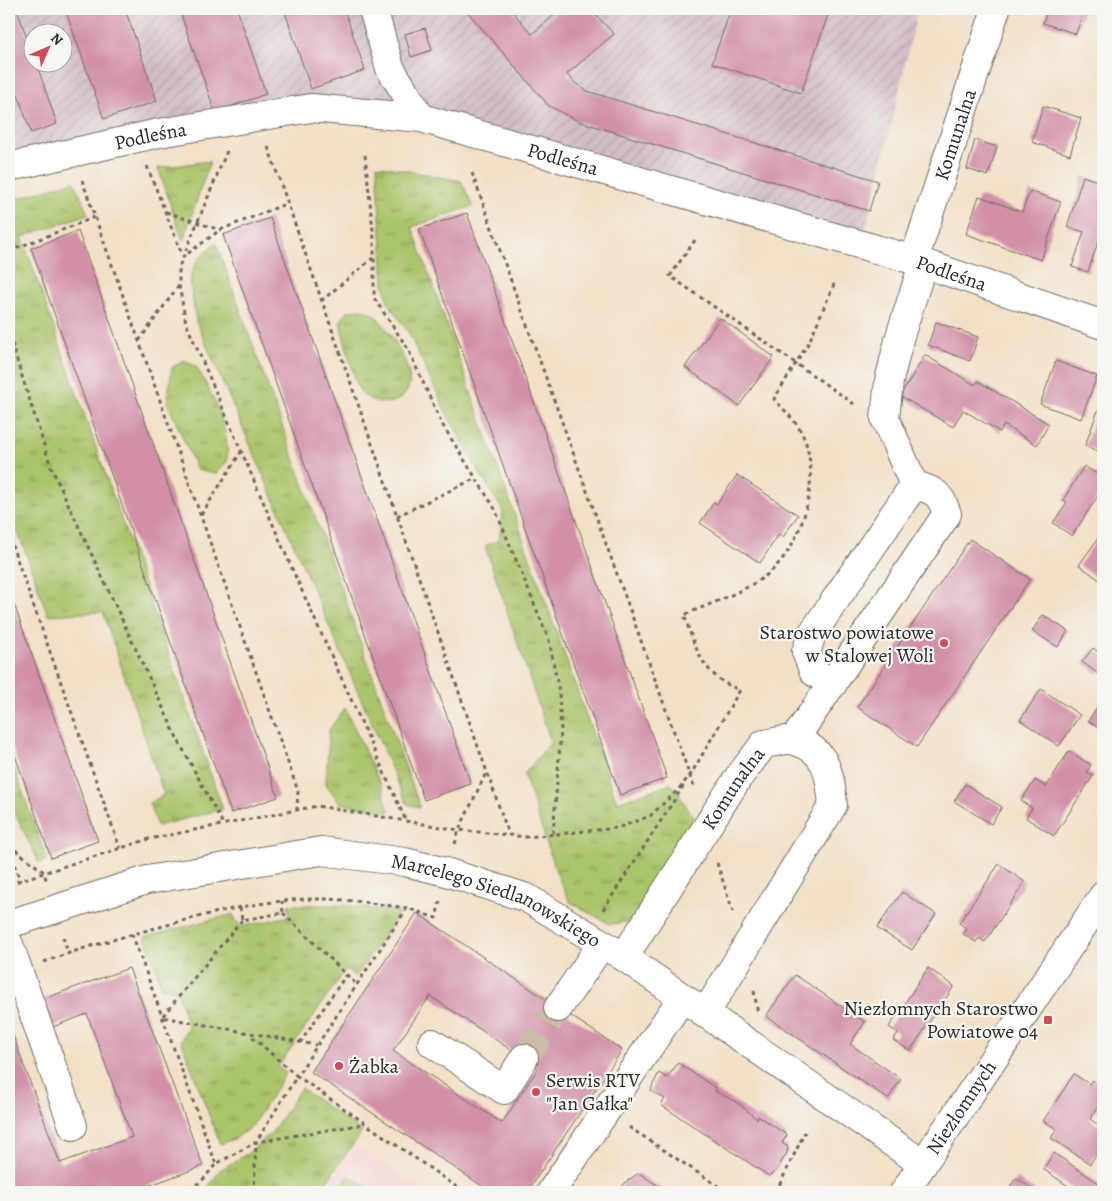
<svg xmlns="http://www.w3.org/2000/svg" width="1112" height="1201" font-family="Alegreya,serif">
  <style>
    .built { fill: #f7d0cf }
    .industrial { fill: url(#industrial-furrows); fill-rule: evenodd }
    .grass { fill: url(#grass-tufts); stroke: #6a784a }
    .pitch { fill: #aac46a; stroke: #6a784a }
    .building { fill: #d190a8; fill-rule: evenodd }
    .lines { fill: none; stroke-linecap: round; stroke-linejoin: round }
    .minor-tunnel { stroke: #cabca7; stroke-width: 28; stroke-dasharray: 28 14; stroke-linecap: butt }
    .minor-casing { stroke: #716a61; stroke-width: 30 }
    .path { stroke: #716a61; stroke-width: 3; stroke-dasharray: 4 4; stroke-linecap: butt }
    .minor { stroke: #fff; stroke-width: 28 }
    .poi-dot { fill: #d1495b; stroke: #f6f6f2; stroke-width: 2 }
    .labels { text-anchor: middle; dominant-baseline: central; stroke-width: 4.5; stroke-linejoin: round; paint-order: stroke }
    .street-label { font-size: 20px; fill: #2b2b2b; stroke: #f6f6f2 }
    .poi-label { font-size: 20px; fill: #2b2b2b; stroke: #f6f6f2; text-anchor: end }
  </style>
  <defs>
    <pattern id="industrial-furrows" width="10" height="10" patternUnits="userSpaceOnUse" patternTransform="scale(1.25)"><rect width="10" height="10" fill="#d2bec5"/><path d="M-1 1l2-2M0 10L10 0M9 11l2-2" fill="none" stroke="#b4a3a9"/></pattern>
    <pattern id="grass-tufts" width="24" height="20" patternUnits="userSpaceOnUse" patternTransform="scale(1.25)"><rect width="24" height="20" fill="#aac46a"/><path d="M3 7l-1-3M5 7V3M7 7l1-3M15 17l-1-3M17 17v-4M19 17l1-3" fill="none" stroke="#8b9f57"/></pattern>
  </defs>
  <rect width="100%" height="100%" fill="#f6f6f2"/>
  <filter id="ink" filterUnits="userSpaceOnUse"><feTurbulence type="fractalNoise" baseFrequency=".02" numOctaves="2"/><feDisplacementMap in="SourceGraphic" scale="10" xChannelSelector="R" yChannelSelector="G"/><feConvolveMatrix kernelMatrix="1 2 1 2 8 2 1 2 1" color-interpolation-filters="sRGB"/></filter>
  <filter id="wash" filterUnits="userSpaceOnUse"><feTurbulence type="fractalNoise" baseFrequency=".0096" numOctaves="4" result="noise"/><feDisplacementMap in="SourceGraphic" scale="20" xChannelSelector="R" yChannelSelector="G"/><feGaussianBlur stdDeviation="1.12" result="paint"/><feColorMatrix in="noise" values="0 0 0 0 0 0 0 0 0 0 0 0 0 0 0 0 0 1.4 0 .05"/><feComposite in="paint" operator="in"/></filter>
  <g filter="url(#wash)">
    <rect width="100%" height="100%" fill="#f2e0c6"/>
    <!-- built -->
    <path class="built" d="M356,1145L426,1192H324Z"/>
    <!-- industrial -->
    <path class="industrial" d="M9,9H918L878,181L861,245L421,118L311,108L22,163L9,127ZM32,32H62V62H32Z"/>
    <!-- grass -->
    <path class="grass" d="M210,161L183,241L158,168Z
      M377,165L461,181L473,206L412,227L617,802L671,784L694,817L652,898L629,922L610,924L570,902L556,872L524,774L551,742L485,546L499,540L503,511L480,474L445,410L408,332L388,302L384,283Z
      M74,181L88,214L22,237L223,809L157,826L149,803L164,795L103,612L48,615L9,507V201Z
      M216,243L420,807L407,804L196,321C191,283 181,269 216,243Z
      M361,309C365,311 371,312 375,315C387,327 414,367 409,385C404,408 372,407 360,391C355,385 343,334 340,322L348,311Z
      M183,361L196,366C213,396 230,427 227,462L215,474L197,470L167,402L172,367Z
      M345,708L383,790L389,812L340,803L326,784L329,730Z
      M9,754L47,860L39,863L9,801Z
      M288,905H343L400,912L355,977L346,969L278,1067L286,1073L252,1126L236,1138L220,1144L181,1040L188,1026L177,990L162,988L145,937L233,914L240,927L290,916Z
      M301,1088L362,1132L319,1192H205L220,1170L250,1152L272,1132Z"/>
    <!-- pitch -->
    <path class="pitch" d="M349,1175L374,1192H338Z"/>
    <g id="blocks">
      <!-- building -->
      <path class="building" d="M9,9H17L32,53V62H36L57,124L31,133L9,69Z
        M65,9H125L157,101L104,119Z
        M179,9H237L266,94L215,112Z
        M284,9H344L365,70L311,89Z
        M465,9H510L532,34L561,9H590L614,34L567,74L575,83L587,91L878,181L869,211L578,121L549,106Z
        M731,9H830L801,93L712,63Z
        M1048,9H1084L1076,34L1043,23Z
        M425,28L432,50L411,57L405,34Z
        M1043,106L1081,118L1070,155L1032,142Z
        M975,140L997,147L988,176L967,169Z
        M1083,176L1103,183V227L1088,272L1072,267L1084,232L1067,227Z
        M1030,191L1061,202L1041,260L966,234L979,196L1022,212Z
        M467,213L667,778L620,795L419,229Z
        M270,218L471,784L424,800L223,235Z
        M78,231L278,797L231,813L31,248Z
        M720,318L774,357L739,406L685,367Z
        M936,322L978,337L970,361L928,345Z
        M925,355L975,385L978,381L1049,424L1037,445L1004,425L1000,432L963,410L953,427L900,396Z
        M1056,361L1097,376L1081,419L1040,404Z
        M1098,410L1103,412V453L1085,446Z
        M1084,466L1103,478V488L1072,536L1053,523L1067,502L1063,500Z
        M737,475L798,515L783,537L779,534L760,563L700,523L714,502L717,504Z
        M1099,537L1103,541V578L1101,581L1079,565Z
        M970,539L1030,579L917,747L857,707Z
        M9,590L98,841L51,858L9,738Z
        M1043,615L1068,631L1058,647L1032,631Z
        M1093,648L1103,655V667L1098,674L1082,662Z
        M1041,689L1080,715L1059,746L1020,720Z
        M1103,699V731L1088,721Z
        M1069,751L1091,765L1087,772L1093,776L1054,836L1026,818L1032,808L1021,801L1035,780L1046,787Z
        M965,784L1002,807L991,824L954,801Z
        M999,864L1025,882L985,942L979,938L976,942L963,934L967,929L959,923Z
        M902,892L936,914L912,950L877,928Z
        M417,913L622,1050L527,1192H491L311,1072ZM430,996L538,1068L502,1123L393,1051Z
        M129,968L203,1166L131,1192H13L9,1180V1025L60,1163L132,1137L87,1014L50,1028L40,1000Z
        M928,968L954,986L910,1051L893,1040L898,1033L889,1027Z
        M795,975L865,1022L850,1044L901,1079L888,1099L766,1016Z
        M678,1063L717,1089L715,1091L738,1103L757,1119L758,1116L787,1135L782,1143L788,1147L787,1153L775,1172L769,1176L661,1105L665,1099L651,1091L653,1084L659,1073L667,1078Z
        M1074,1074L1089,1084L1092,1080L1102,1088L1099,1091L1103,1094V1099L1090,1119L1103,1129V1144L1090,1164L1051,1138L1057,1129L1043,1121Z
        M1054,1153L1103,1186V1192H1077L1043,1169Z
        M639,1173L667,1192H617L627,1181Z
        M1016,1178L1037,1192H1006Z"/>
    </g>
  </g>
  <g filter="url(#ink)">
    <use href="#blocks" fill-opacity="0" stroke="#716a61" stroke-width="1"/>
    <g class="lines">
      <!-- minor-tunnel -->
      <path class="minor-tunnel" d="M524,1058L558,1008"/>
      <defs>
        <g id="minor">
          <path d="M373,9L390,68L421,118"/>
          <path id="s1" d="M9,167L159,133L311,108L421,118L914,260L1103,325"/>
          <path id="s2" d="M914,260L996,9"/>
          <path d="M914,485L885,418L889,381L900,336L923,264"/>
          <path d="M833,684L814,672L806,652L812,634L914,485"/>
          <path d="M794,740L947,514C941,494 935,490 914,485"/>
          <path id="s3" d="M9,924L147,880L321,851L405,862L446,872L527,898L624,957L923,1164"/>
          <path d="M9,944L73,1126"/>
          <path id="s4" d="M624,957L738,778L764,744C773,743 787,738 795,741C828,750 830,776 833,805L705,1014"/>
          <path d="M558,1008L602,944"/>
          <path d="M432,1043L504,1090L524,1058"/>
          <path d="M551,1192L682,998"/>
          <path id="s5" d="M904,1192L1103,896"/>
        </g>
      </defs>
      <!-- minor casing -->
      <use href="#minor" class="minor-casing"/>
      <!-- path -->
      <path class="path" d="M268,147L509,835
        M227,151L179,267V285L186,323L293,571L406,821
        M365,155L374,239V298L408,349L442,424L495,509L549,640L559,692L561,731L553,834
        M147,166L183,257L220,230L288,203
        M472,173L695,790
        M82,180L298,791L297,809
        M166,212L220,230
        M695,240L670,276L857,406
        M9,251L95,217
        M321,301L373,258
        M9,320L13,348L51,467L178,740L223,824
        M139,341L179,285
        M201,515L241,452
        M397,516L476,478
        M9,537L120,848
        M455,844L459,830L487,771
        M9,845L44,872L47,883
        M9,849L20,881
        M717,863L733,912
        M9,884L149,839L317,806L459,830L527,837L617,828L650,816L677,791L691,774L740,690C702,676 696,649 684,615C710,604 738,594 761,579C801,553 822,482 804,438C798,423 785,411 774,399L809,342L835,282
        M440,901L436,918L407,908L297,1076L464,1192
        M240,907L242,920L283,913L282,901
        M603,910L684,785
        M283,913L356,984
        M242,920L162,1017L316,1045
        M132,934L216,1164
        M63,937L68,953
        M44,962C84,947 126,936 167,925C215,912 263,900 313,899C344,898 376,904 407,908
        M754,991L758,1014
        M300,1043L346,975
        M629,1127L727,1192
        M173,1192L200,1183L216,1164L256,1142L297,1076L250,1035
        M254,1192L256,1142L364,1124
        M776,1192L805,1132"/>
      <!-- minor -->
      <use href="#minor" class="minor"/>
    </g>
  </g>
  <!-- markers -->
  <g class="poi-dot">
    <circle cx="944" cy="643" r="5"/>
    <rect x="1043" y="1015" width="10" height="10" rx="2.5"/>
    <circle cx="339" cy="1066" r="5"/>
    <circle cx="536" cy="1092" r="5"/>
  </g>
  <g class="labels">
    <!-- street labels -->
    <g class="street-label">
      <text stroke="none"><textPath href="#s2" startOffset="132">Komunalna</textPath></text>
      <text stroke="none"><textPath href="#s1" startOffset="145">Podleśna</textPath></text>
      <text stroke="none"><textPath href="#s1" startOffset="566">Podleśna</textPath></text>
      <text stroke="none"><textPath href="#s1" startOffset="971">Podleśna</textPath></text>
      <text stroke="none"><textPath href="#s4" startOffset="201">Komunalna</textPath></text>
      <text stroke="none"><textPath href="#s3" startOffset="505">Marcelego Siedlanowskiego</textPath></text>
      <text stroke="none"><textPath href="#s5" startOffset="102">Niezłomnych</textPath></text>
    </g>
    <!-- poi labels -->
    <g class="poi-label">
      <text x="934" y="632">Starostwo powiatowe<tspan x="934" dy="23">w Stalowej Woli</tspan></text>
      <text x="1038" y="1008">Niezłomnych Starostwo<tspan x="1038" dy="23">Powiatowe 04</tspan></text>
      <text x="349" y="1066" text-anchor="start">Żabka</text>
      <text x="546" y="1080" text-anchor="start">Serwis RTV<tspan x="546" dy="23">"Jan Gałka"</tspan></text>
    </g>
  </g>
  <!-- margin -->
  <rect width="1112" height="1201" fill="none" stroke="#f6f6f2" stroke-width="30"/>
  <!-- north arrow -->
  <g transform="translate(48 48) rotate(45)"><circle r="24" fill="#f6f6f2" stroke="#a5a5a2"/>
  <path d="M0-4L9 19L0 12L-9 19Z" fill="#d1495b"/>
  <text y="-8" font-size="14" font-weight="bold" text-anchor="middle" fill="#2b2b2b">N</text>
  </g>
</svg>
